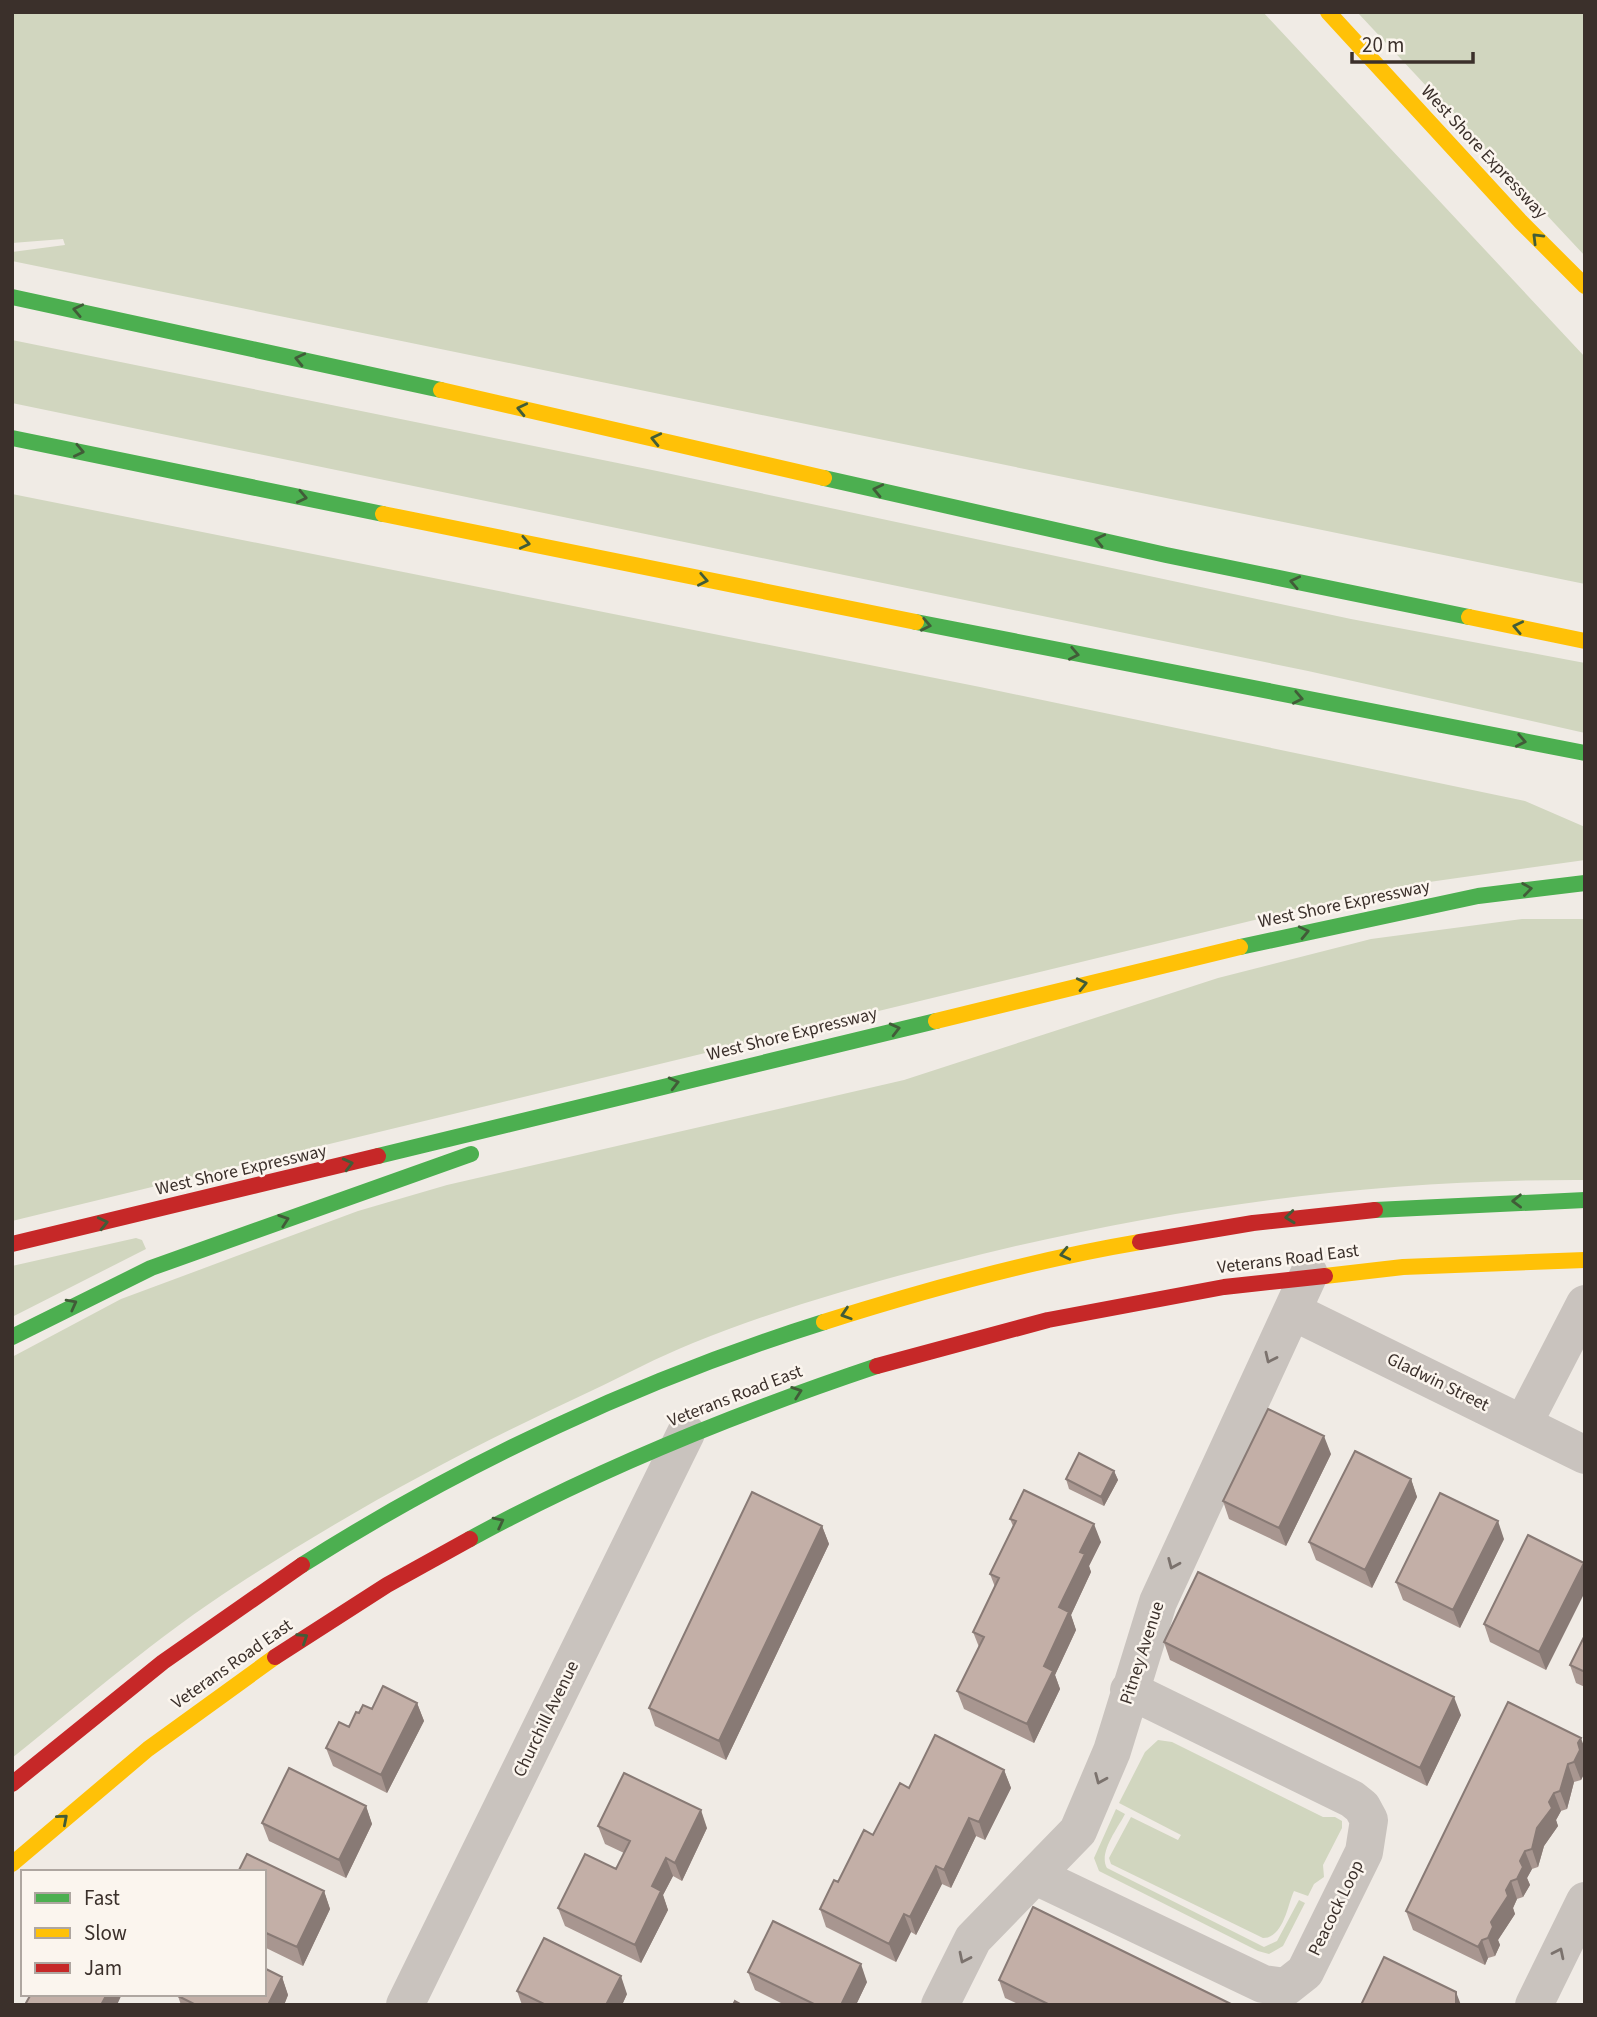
<svg xmlns="http://www.w3.org/2000/svg" width="1597" height="2017" font-family="'Source Sans 3',sans-serif">
  <style>
    .green { fill: #d1d6bf }
    .lines { fill: none; stroke-linecap: round; stroke-linejoin: round }
    .street { stroke: #c9c3be; stroke-width: 38 }
    .fast { stroke: #4caf50; stroke-width: 16 }
    .slow { stroke: #ffc107; stroke-width: 16 }
    .jam { stroke: #c62828; stroke-width: 16 }
    .wall { fill: #a89690 }
    .shaded-wall { fill: #887a75 }
    .building { fill: #c3afa7; stroke: #887a75; stroke-width: 2 }
    .oneway { stroke: #415c38 }
    .oneway2 { stroke: #7b726d }
    .labels { text-anchor: middle; dominant-baseline: central; stroke-width: 5; stroke-linejoin: round; paint-order: stroke }
    .street-label { font-size: 18px; fill: #3b302b; stroke: #fbf5ee }
  </style>
  <rect width="100%" height="100%" fill="#f0ebe5"/>
  <!-- green -->
  <path class="green" d="M12,12H1263L1585,357V584L12,261V252L65,245L63,239L12,243Z
    M1357,12H1585V256L1358,13Z
    M12,340L657,471L1351,619L1585,663V733L1308,671L12,403Z
    M12,494L980,687L1525,801L1585,827V860L1415,884L1320,904L12,1221Z
    M1522,919H1585V1180C1368,1179 1156,1209 947,1263C861,1285 775,1310 693,1343C658,1357 625,1375 591,1391C468,1448 352,1510 237,1585C158,1636 86,1699 12,1758V1357L121,1299L358,1211L447,1185L904,1080L1218,978L1371,939Z
    M136,1238L142,1240L146,1249L12,1317V1266Z
    M1158,1740L1172,1742L1323,1817H1335L1342,1821V1828L1323,1865L1324,1877L1314,1884L1308,1896L1294,1891C1288,1903 1284,1938 1263,1938L1111,1864L1109,1858L1131,1817L1178,1840L1181,1835L1119,1803L1145,1752Z
    M1116,1809L1125,1814C1118,1828 1098,1853 1107,1868L1264,1947L1277,1941L1299,1900L1305,1903L1283,1946L1269,1954L1258,1951L1099,1871L1094,1858Z"/>
  <g class="lines">
    <!-- street -->
    <path class="street" d="M1292,1311L1585,1455
      M1523,1424L1585,1304
      M1036,1876L1263,1984L1286,1987L1305,1972L1364,1852L1369,1820L1362,1807L1352,1799L1129,1690
      M405,2005L686,1433
      M940,2005L973,1939L1078,1831L1112,1751L1158,1602L1309,1274
      M1534,2005L1585,1901"/>
    <!-- fast -->
    <path class="fast" d="M12,297L441,390
      M12,438L383,514
      M824,478L1166,555L1469,617
      M916,622L1585,753
      M1240,947L1478,896L1585,883
      M378,1156L936,1021
      M1375,1210L1585,1200
      M12,1337L151,1268L471,1154
      M470,1539C600,1468 737,1413 877,1366
      M302,1565C463,1463 642,1379 824,1322"/>
    <!-- slow -->
    <path class="slow" d="M1328,12L1521,222L1585,286
      M441,390L824,478
      M383,514L916,622
      M1469,617L1585,641
      M936,1021L1240,947
      M1325,1276L1403,1267L1585,1260
      M824,1322C928,1289 1033,1260 1140,1242
      M12,1864L148,1749L275,1657"/>
    <!-- jam -->
    <path class="jam" d="M1140,1242L1253,1223L1375,1210
      M12,1244L378,1156
      M877,1366L1048,1320L1224,1287L1325,1276
      M275,1657L387,1585L470,1539
      M12,1784L163,1662L302,1565"/>
  </g>
  <!-- wall -->
  <path class="wall" d="M1331,1454L1286,1546L1229,1519L1223,1501Z
    M1114,1471L1118,1480L1104,1506L1069,1489L1066,1479Z
    M1411,1479L1417,1497L1372,1588L1316,1560L1309,1542Z
    M1010,1519L1101,1542L1089,1566L1091,1572L1071,1615L1076,1630L1055,1675L1060,1689L1034,1743L964,1709L957,1691L979,1647L973,1632L995,1587L990,1574L1013,1526Z
    M822,1526L829,1544L726,1760L655,1726L649,1708Z
    M1504,1539L1460,1628L1403,1600L1396,1582Z
    M1584,1563L1546,1670L1490,1642L1484,1624Z
    M1585,1635V1687L1576,1683L1570,1665Z
    M1164,1642L1461,1715L1427,1786L1170,1660Z
    M417,1703L424,1721L387,1793L333,1766L326,1748L349,1727L359,1713L372,1709Z
    M1585,1749V1772L1581,1780L1574,1782L1567,1809L1561,1811L1556,1820L1558,1826L1544,1846L1538,1867L1532,1869L1527,1878L1530,1885L1523,1897L1517,1899L1513,1908L1515,1914L1498,1940L1500,1945L1495,1956L1488,1958L1485,1965L1413,1930L1406,1911Z
    M1004,1770L1011,1788L985,1840L976,1836L951,1888L942,1884L916,1935L911,1932L896,1962L826,1927L820,1909L909,1788Z
    M366,1806L372,1824L346,1878L269,1841L262,1823Z
    M598,1826L707,1828L682,1881L673,1876L663,1895L668,1910L641,1963L565,1926L558,1908L616,1869L624,1853L605,1844Z
    M264,1872L324,1891L330,1909L303,1966L264,1947Z
    M748,1972L867,1982L856,2005H785L755,1990Z
    M282,1977L288,1995L284,2005H181L178,1996Z
    M999,1980L1233,2005H1020L1005,1998Z
    M517,1991L627,1994L622,2005H522Z"/>
  <!-- shaded-wall -->
  <path class="shaded-wall" d="M1324,1436L1331,1454L1286,1546L1279,1528Z
    M1114,1471L1118,1480L1104,1506L1101,1497Z
    M1411,1479L1417,1497L1372,1588L1365,1570Z
    M1498,1521L1504,1539L1460,1628L1453,1610Z
    M1094,1524L1101,1542L1089,1566L1091,1572L1071,1615L1076,1630L1055,1675L1060,1689L1034,1743L1027,1724L1059,1607L1080,1552Z
    M822,1526L829,1544L726,1760L719,1741Z
    M1584,1563L1585,1565V1592L1546,1670L1539,1652Z
    M1454,1697L1461,1715L1427,1786L1420,1768Z
    M417,1703L424,1721L387,1793L381,1775Z
    M1581,1738L1585,1749V1772L1581,1780L1574,1762L1578,1743Z
    M1568,1764L1574,1782L1567,1809L1560,1791Z
    M1004,1770L1011,1788L985,1840L979,1822Z
    M1554,1793L1561,1811L1556,1820L1558,1826L1544,1846L1538,1867L1532,1849L1537,1828Z
    M366,1806L372,1824L346,1878L339,1860Z
    M701,1810L707,1828L682,1881L675,1863Z
    M969,1818L976,1836L951,1888L944,1870Z
    M1525,1851L1532,1869L1527,1878L1530,1885L1523,1897L1517,1879L1520,1861Z
    M666,1858L673,1876L663,1895L668,1910L641,1963L635,1945L652,1886Z
    M936,1866L942,1884L916,1935L910,1917Z
    M1511,1881L1517,1899L1513,1908L1515,1914L1498,1940L1500,1945L1495,1956L1488,1938L1491,1922Z
    M324,1891L330,1909L303,1966L297,1947Z
    M904,1914L911,1932L896,1962L889,1944Z
    M1482,1940L1488,1958L1485,1965L1478,1947Z
    M861,1964L867,1982L856,2005H841Z
    M621,1976L627,1994L622,2005H606Z
    M282,1977L288,1995L284,2005H268Z
    M1456,1992L1461,2005H1455Z
    M107,1994H122L117,2005H101Z"/>
  <!-- building -->
  <path class="building" d="M1268,1409L1324,1436L1279,1528L1223,1501Z
    M1355,1451L1411,1479L1365,1570L1309,1542Z
    M1079,1453L1114,1471L1101,1497L1066,1479Z
    M1024,1490L1094,1524L1080,1552L1085,1554L1059,1607L1069,1612L1044,1666L1053,1671L1027,1724L957,1691L984,1637L973,1632L999,1578L990,1574L1016,1521L1010,1519Z
    M752,1492L822,1526L719,1741L649,1708Z
    M1440,1493L1498,1521L1453,1610L1396,1582Z
    M1528,1535L1584,1563L1539,1652L1484,1624Z
    M1198,1572L1454,1697L1420,1768L1164,1642Z
    M1585,1635V1672L1570,1665Z
    M383,1686L417,1703L381,1775L326,1748L339,1722L349,1727L356,1712L359,1713L363,1705L372,1709Z
    M1508,1702L1581,1738L1578,1743L1580,1750L1574,1762L1568,1764L1560,1791L1554,1793L1549,1802L1552,1808L1537,1828L1532,1849L1525,1851L1520,1861L1523,1867L1517,1879L1511,1881L1506,1890L1508,1896L1491,1922L1493,1927L1488,1938L1482,1940L1478,1947L1406,1911Z
    M935,1735L1004,1770L979,1822L969,1818L944,1870L936,1866L910,1917L904,1914L889,1944L820,1909L834,1880L838,1882L864,1830L873,1835L900,1783L909,1788Z
    M289,1768L366,1806L339,1860L262,1823Z
    M624,1773L701,1810L675,1863L666,1858L652,1886L661,1891L635,1945L558,1908L585,1854L616,1869L630,1841L598,1826Z
    M247,1854L324,1891L297,1947L264,1932V1872H238Z
    M1033,1907L1233,2005H1050L999,1980Z
    M773,1921L861,1964L841,2005H816L748,1972Z
    M544,1938L621,1976L606,2005H546L517,1991Z
    M1384,1957L1456,1992V2004L1361,2005Z
    M264,1968L282,1977L268,2005H196L178,1996L179,1994H264Z
    M31,1994H107L101,2005H29L26,2003Z
    M735,2001L742,2005H733Z"/>
  <!-- one-way arrows -->
  <defs><path id="oneway-chevron" d="M-2-3.5L2.5 0L-2 3.5" fill="none" stroke-width="1.6" stroke-linecap="round" stroke-linejoin="round" transform="scale(1.75)"/></defs>
  <g class="oneway">
    <use href="#oneway-chevron" transform="translate(1537 238) rotate(-135)"/>
    <use href="#oneway-chevron" transform="translate(78 310) rotate(-168)"/>
    <use href="#oneway-chevron" transform="translate(300 359) rotate(-167)"/>
    <use href="#oneway-chevron" transform="translate(522 409) rotate(-167)"/>
    <use href="#oneway-chevron" transform="translate(656 439) rotate(-167)"/>
    <use href="#oneway-chevron" transform="translate(79 451) rotate(12)"/>
    <use href="#oneway-chevron" transform="translate(878 490) rotate(-167)"/>
    <use href="#oneway-chevron" transform="translate(302 497) rotate(12)"/>
    <use href="#oneway-chevron" transform="translate(1100 540) rotate(-167)"/>
    <use href="#oneway-chevron" transform="translate(525 543) rotate(12)"/>
    <use href="#oneway-chevron" transform="translate(703 580) rotate(11)"/>
    <use href="#oneway-chevron" transform="translate(1295 582) rotate(-168)"/>
    <use href="#oneway-chevron" transform="translate(926 625) rotate(11)"/>
    <use href="#oneway-chevron" transform="translate(1518 627) rotate(-168)"/>
    <use href="#oneway-chevron" transform="translate(1074 654) rotate(11)"/>
    <use href="#oneway-chevron" transform="translate(1298 698) rotate(11)"/>
    <use href="#oneway-chevron" transform="translate(1521 741) rotate(11)"/>
    <use href="#oneway-chevron" transform="translate(1527 889) rotate(-8)"/>
    <use href="#oneway-chevron" transform="translate(1304 932) rotate(-13)"/>
    <use href="#oneway-chevron" transform="translate(1082 984) rotate(-13)"/>
    <use href="#oneway-chevron" transform="translate(895 1029) rotate(-14)"/>
    <use href="#oneway-chevron" transform="translate(674 1083) rotate(-14)"/>
    <use href="#oneway-chevron" transform="translate(348 1164) rotate(-14)"/>
    <use href="#oneway-chevron" transform="translate(1517 1201) rotate(179)"/>
    <use href="#oneway-chevron" transform="translate(1290 1217) rotate(174)"/>
    <use href="#oneway-chevron" transform="translate(284 1220) rotate(-19)"/>
    <use href="#oneway-chevron" transform="translate(103 1223) rotate(-13)"/>
    <use href="#oneway-chevron" transform="translate(1065 1254) rotate(167)"/>
    <use href="#oneway-chevron" transform="translate(72 1304) rotate(-28)"/>
    <use href="#oneway-chevron" transform="translate(846 1314) rotate(162)"/>
    <use href="#oneway-chevron" transform="translate(797 1392) rotate(-19)"/>
    <use href="#oneway-chevron" transform="translate(499 1522) rotate(-27)"/>
    <use href="#oneway-chevron" transform="translate(303 1638) rotate(-33)"/>
    <use href="#oneway-chevron" transform="translate(63 1819) rotate(-41)"/>
  </g>
  <g class="oneway2">
    <use href="#oneway-chevron" transform="translate(1270 1358) rotate(115)"/>
    <use href="#oneway-chevron" transform="translate(1173 1564) rotate(113)"/>
    <use href="#oneway-chevron" transform="translate(1100 1779) rotate(113)"/>
    <use href="#oneway-chevron" transform="translate(1559 1953) rotate(-64)"/>
    <use href="#oneway-chevron" transform="translate(964 1958) rotate(116)"/>
  </g>
  <g class="labels">
    <!-- street labels -->
    <g class="street-label">
      <text transform="translate(1484 152) rotate(47)">West Shore Expressway</text>
      <text transform="translate(1344 904) rotate(-12)">West Shore Expressway</text>
      <text transform="translate(792 1034) rotate(-14)">West Shore Expressway</text>
      <text transform="translate(241 1170) rotate(-13)">West Shore Expressway</text>
      <text transform="translate(1288 1259) rotate(-7)">Veterans Road East</text>
      <text transform="translate(1438 1382) rotate(26)">Gladwin Street</text>
      <text transform="translate(735 1396) rotate(-21)">Veterans Road East</text>
      <text transform="translate(1142 1653) rotate(-72)">Pitney Avenue</text>
      <text transform="translate(232 1664) rotate(-35)">Veterans Road East</text>
      <text transform="translate(546 1719) rotate(-64)">Churchill Avenue</text>
      <text transform="translate(1336 1908) rotate(-64)">Peacock Loop</text>
    </g>
  </g>
  <!-- border -->
  <rect width="1597" height="2017" fill="none" stroke="#3b302b" stroke-width="28"/>
  <!-- legend -->
  <rect x="21" y="1870" width="245" height="126" fill="#fbf5ee" stroke="#aea6a0" stroke-width="2"/>
  <rect x="35" y="1893" width="35" height="10" fill="#4caf50" stroke="#aea6a0" stroke-width="2"/>
  <text x="84" y="1905" font-size="21" fill="#3b302b">Fast</text>
  <rect x="35" y="1928" width="35" height="10" fill="#ffc107" stroke="#aea6a0" stroke-width="2"/>
  <text x="84" y="1940" font-size="21" fill="#3b302b">Slow</text>
  <rect x="35" y="1963" width="35" height="10" fill="#c62828" stroke="#aea6a0" stroke-width="2"/>
  <text x="84" y="1975" font-size="21" fill="#3b302b">Jam</text>
  <!-- scale -->
  <path d="M1352 52v10h121v-10" fill="none" stroke="#3b302b" stroke-width="3.5"/>
  <text x="1362" y="52" font-size="21" fill="#3b302b" stroke="#fbf5ee" stroke-width="5" paint-order="stroke">20 m</text>
</svg>
